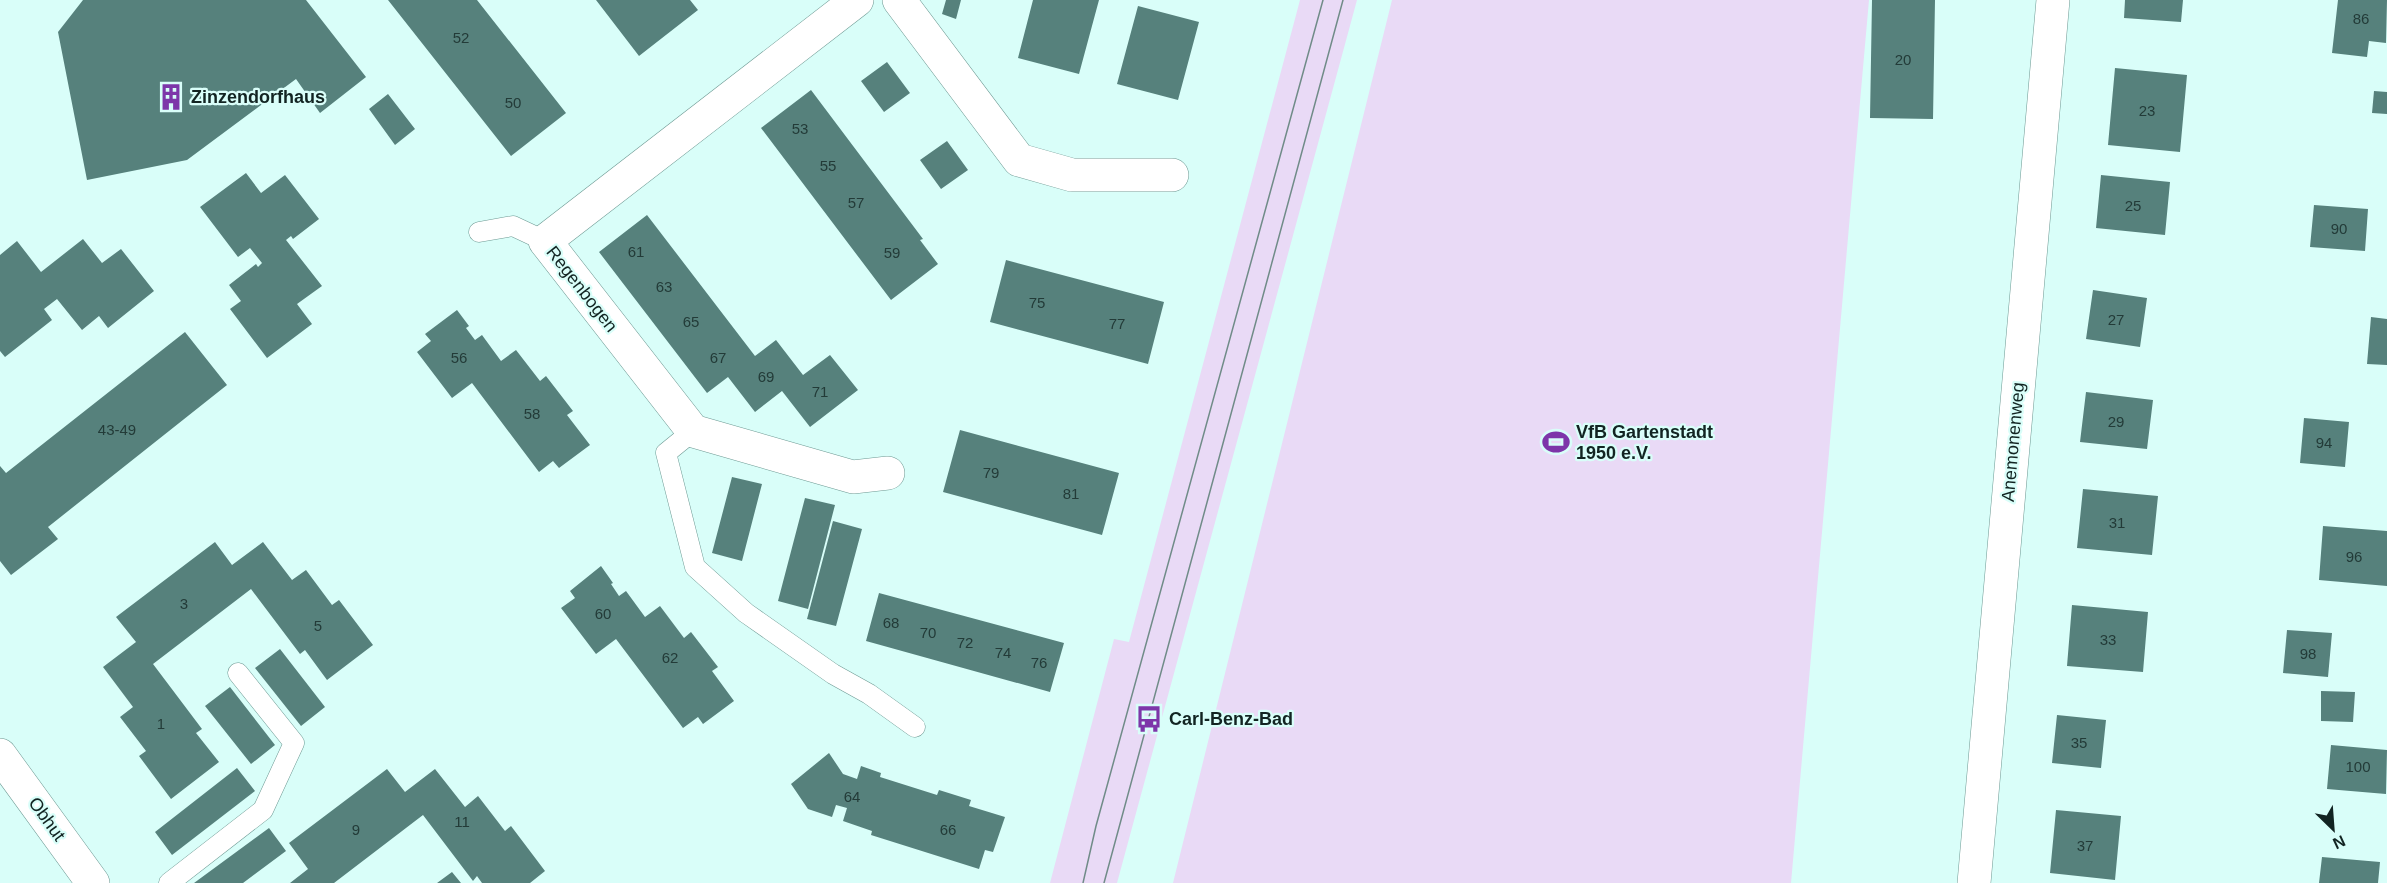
<svg xmlns="http://www.w3.org/2000/svg" width="2387" height="883" font-family="Helvetica,sans-serif">
  <style>
    .green { fill: #e9daf6 }
    .building { fill: #56817c }
    .lines { fill: none; stroke-linecap: round; stroke-linejoin: round }
    .lane-casing { stroke: #6d9993; stroke-width: 21 }
    .street-casing { stroke: #6d9993; stroke-width: 34 }
    .lane { stroke: #fff; stroke-width: 20 }
    .street { stroke: #fff; stroke-width: 33 }
    .tram { stroke: #708b88; stroke-width: 1.5 }
    .labels { text-anchor: middle; dominant-baseline: central; stroke-width: 4.5; stroke-linejoin: round; paint-order: stroke }
    .number-label { font-size: 15px; fill: #233b38 }
    .poi-label { font-size: 18px; font-weight: bold; fill: #122422; stroke: #d9fef9; text-anchor: start }
    .street-label { font-size: 18px; fill: #122422; stroke: #d9fef9 }
  </style>
  <rect width="100%" height="100%" fill="#d9fef9"/>
  <!-- green -->
  <path class="green" d="M1300,0H1357L1117,883H1050L1114,639L1129,642Z
    M1392,0H1869L1791,883H1173Z"/>
  <!-- building -->
  <path class="building" d="M83,0H306L366,77L320,113L296,79L187,160L87,180L58,32Z
    M388,0H477L566,113L511,156Z
    M596,0H690L698,10L639,56Z
    M946,0H961L956,19L942,14Z
    M1033,0H1099L1079,74L1018,58Z
    M1872,0H1935L1933,119L1870,118Z
    M2125,0H2183L2181,22L2124,18Z
    M2338,0H2387L2386,43L2369,41L2367,57L2332,53Z
    M1138,6L1199,22L1178,100L1117,84Z
    M887,62L910,93L884,112L861,81Z
    M2115,68L2187,75L2180,152L2108,145Z
    M811,90L923,239L920,240L938,264L891,300L761,128Z
    M2374,91L2387,92V114L2372,113Z
    M388,94L415,129L395,145L369,109Z
    M947,141L968,170L941,189L920,160Z
    M246,173L261,193L285,175L319,219L293,239L291,236L286,240L322,286L297,304L312,324L267,358L230,309L241,301L229,285L256,264L258,267L262,263L250,248L238,257L200,207Z
    M2101,175L2170,182L2165,235L2096,228Z
    M2314,205L2368,209L2365,251L2310,247Z
    M647,215L755,356L776,340L803,375L830,355L858,390L810,427L782,391L755,412L728,377L707,393L599,252Z
    M83,239L102,263L121,249L154,291L108,328L99,316L82,330L57,299L44,309L52,320L5,357L0,351V255L17,241L41,272Z
    M1006,260L1164,302L1148,364L990,322Z
    M2093,290L2147,298L2140,347L2086,339Z
    M457,310L469,326L466,328L475,340L482,335L501,361L516,350L540,381L546,376L573,411L567,415L590,445L559,468L553,461L539,472L472,383L452,398L417,352L431,341L425,334Z
    M2371,317L2387,319V365L2367,364Z
    M185,332L227,385L48,527L58,539L11,575L0,561V466L6,473Z
    M2086,392L2153,400L2147,449L2080,442Z
    M2304,418L2349,422L2345,467L2300,463Z
    M960,430L1119,473L1102,535L943,492Z
    M732,477L762,484L742,561L712,553Z
    M2083,489L2158,496L2152,555L2077,548Z
    M805,498L835,505L808,609L778,601Z
    M833,521L862,529L836,626L807,619Z
    M2323,526L2387,531V586L2319,580Z
    M215,542L232,565L263,542L292,580L306,570L332,605L339,600L373,645L327,680L305,650L300,654L251,589L153,664L202,729L196,733L219,762L171,799L139,756L146,751L120,717L133,707L103,667L136,642L116,617Z
    M601,566L613,583L611,584L619,596L626,591L645,617L660,606L684,638L691,632L718,667L712,671L734,701L703,724L698,717L683,728L616,639L596,654L561,608L575,598L570,591Z
    M879,593L1064,643L1050,692L866,641Z
    M2072,605L2148,612L2143,672L2067,666Z
    M2287,630L2332,633L2328,677L2283,673Z
    M280,649L325,707L301,726L255,668Z
    M230,687L275,745L251,764L205,706Z
    M2321,691L2355,692L2353,722L2321,721Z
    M2057,715L2106,720L2101,768L2052,763Z
    M2331,745L2387,750L2386,794L2327,789Z
    M829,753L843,774L857,779L861,766L881,773L880,777L937,795L939,790L971,800L969,806L1005,817L993,852L985,850L979,869L871,835L872,831L843,821L847,808L836,805L832,817L808,809L791,784Z
    M237,768L255,791L172,855L155,832Z
    M387,769L405,792L435,769L465,807L478,796L505,831L511,826L545,871L530,883H482L477,876L473,881L423,815L334,883H290L308,869L289,843Z
    M2056,810L2121,816L2115,880L2050,873Z
    M269,828L286,851L243,883H194Z
    M2322,857L2380,862L2378,883H2319Z
    M452,872L461,883H437Z"/>
  <g class="lines">
    <defs>
      <path id="lane" d="M479,232L513,226L545,241
        M693,431L666,453L695,567L746,613L833,674L869,694L915,727
        M169,883L263,810L294,743L238,673"/>
      <path id="street" d="M857,0L545,241L693,431L853,477L888,473
        M899,0L1019,160L1072,175H1172
        M0,755L93,883
        M1974,883L2053,0"/>
    </defs>
    <!-- lane casing -->
    <use href="#lane" class="lane-casing"/>
    <!-- street casing -->
    <use href="#street" class="street-casing"/>
    <!-- lane -->
    <use href="#lane" class="lane"/>
    <!-- street -->
    <use href="#street" class="street"/>
    <!-- tram -->
    <path class="tram" d="M1083,883L1096,826L1323,0
      M1104,883L1343,0"/>
  </g>
  <!-- icons -->
  <defs>
    <symbol id="building-bare" viewBox="-9 -9 18 18"><path d="M-4-6H4V6H1V3H-1V6H-4ZM-2.5-4.3h1.7v1.8h-1.7ZM.8-4.3h1.7v1.8H.8ZM-2.5-1h1.7V.8h-1.7ZM.8-1h1.7V.8H.8Z" fill="#7d36a9" stroke="#d9fef9" stroke-width="2.5" paint-order="stroke"/></symbol>
    <symbol id="stadium-bare" viewBox="-9 -9 18 18"><path d="M0-5a6.5 5 0 1 0 0 10a6.5 5 0 1 0 0-10ZM-3.5-1.8h7v3.6h-7Z" fill="#7d36a9" stroke="#d9fef9" stroke-width="2.5" paint-order="stroke"/></symbol>
    <symbol id="bus-bare" viewBox="-9 -9 18 18"><path d="M-5-6H5V4H4V6H2V4H-2V6H-4V4H-5ZM-3.5-4V0h7V-4ZM-3.5 1.2v1.5H-2V1.2ZM2 1.2v1.5H3.5V1.2Z" fill="#7d36a9" stroke="#d9fef9" stroke-width="2.5" paint-order="stroke"/></symbol>
  </defs>
  <g fill-rule="evenodd">
    <use href="#building-bare" x="152" y="78" width="38" height="38"/>
    <use href="#stadium-bare" x="1537" y="423" width="38" height="38"/>
    <use href="#bus-bare" x="1130" y="700" width="38" height="38"/>
  </g>
  <g class="labels">
    <!-- number labels -->
    <g class="number-label">
      <text x="2361" y="18">86</text>
      <text x="461" y="37">52</text>
      <text x="1903" y="59">20</text>
      <text x="513" y="102">50</text>
      <text x="2147" y="110">23</text>
      <text x="800" y="128">53</text>
      <text x="828" y="165">55</text>
      <text x="856" y="202">57</text>
      <text x="2133" y="205">25</text>
      <text x="2339" y="228">90</text>
      <text x="636" y="251">61</text>
      <text x="892" y="252">59</text>
      <text x="664" y="286">63</text>
      <text x="1037" y="302">75</text>
      <text x="2116" y="319">27</text>
      <text x="691" y="321">65</text>
      <text x="1117" y="323">77</text>
      <text x="459" y="357">56</text>
      <text x="718" y="357">67</text>
      <text x="766" y="376">69</text>
      <text x="820" y="391">71</text>
      <text x="532" y="413">58</text>
      <text x="2116" y="421">29</text>
      <text x="117" y="429">43-49</text>
      <text x="2324" y="442">94</text>
      <text x="991" y="472">79</text>
      <text x="1071" y="493">81</text>
      <text x="2117" y="522">31</text>
      <text x="2354" y="556">96</text>
      <text x="184" y="603">3</text>
      <text x="603" y="613">60</text>
      <text x="891" y="622">68</text>
      <text x="318" y="625">5</text>
      <text x="928" y="632">70</text>
      <text x="2108" y="639">33</text>
      <text x="965" y="642">72</text>
      <text x="1003" y="652">74</text>
      <text x="2308" y="653">98</text>
      <text x="670" y="657">62</text>
      <text x="1039" y="662">76</text>
      <text x="161" y="723">1</text>
      <text x="2079" y="742">35</text>
      <text x="2358" y="766">100</text>
      <text x="852" y="796">64</text>
      <text x="462" y="821">11</text>
      <text x="356" y="829">9</text>
      <text x="948" y="829">66</text>
      <text x="2085" y="845">37</text>
    </g>
    <!-- poi labels -->
    <g class="poi-label">
      <text x="191" y="97">Zinzendorfhaus</text>
      <text x="1576" y="432">VfB Gartenstadt<tspan x="1576" dy="21">1950 e.V.</tspan></text>
      <text x="1169" y="719">Carl-Benz-Bad</text>
    </g>
    <!-- street labels -->
    <g class="street-label">
      <text transform="translate(582 289) rotate(52)">Regenbogen</text>
      <text transform="translate(2013 442) rotate(-85)">Anemonenweg</text>
      <text transform="translate(47 819) rotate(54)">Obhut</text>
    </g>
  </g>
  <!-- north arrow -->
  <g transform="translate(2333 829) rotate(155)" stroke="#d9fef9" stroke-width="4.5" paint-order="stroke">
  <path d="M0-4.5L10 22L0 15L-10 22Z" fill="#122422"/>
  <text y="-9" font-size="16" font-weight="bold" text-anchor="middle" fill="#122422">N</text>
  </g>
</svg>
